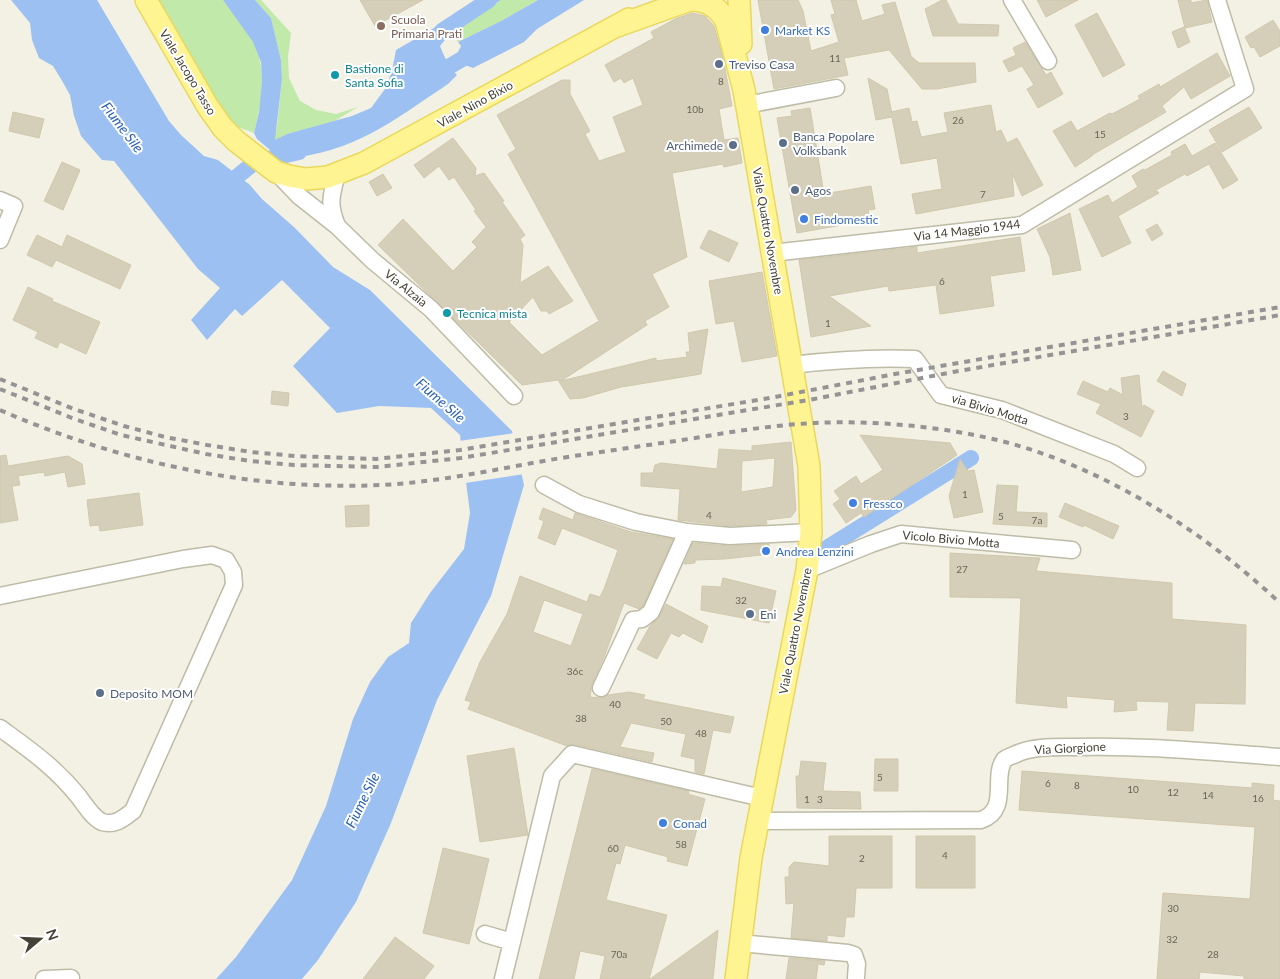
<svg xmlns="http://www.w3.org/2000/svg" width="1280" height="979" font-family="Lato,sans-serif">
  <style>
    .green { fill: #c1e9aa }
    .water { fill: #9dc0f3 }
    .pier { fill: #f3f1e4 }
    .lines { fill: none; stroke-linecap: round; stroke-linejoin: round }
    .canal { stroke: #9dc0f3; stroke-width: 16 }
    .building { fill: #d5cfb9; stroke: #d0c8ac; fill-rule: evenodd }
    .minor-casing { stroke: #bebba6; stroke-width: 19 }
    .major-casing { stroke: #e8d85c; stroke-width: 24 }
    .minor { stroke: #fff; stroke-width: 16 }
    .major { stroke: #fff491; stroke-width: 21 }
    .rail { stroke: #949494; stroke-width: 4; stroke-dasharray: 6 6; stroke-linecap: butt }
    .education-dot { fill: #8d6e63; stroke: #fff; stroke-width: 2 }
    .shop-dot { fill: #3f7fe0; stroke: #fff; stroke-width: 2 }
    .service-dot { fill: #5c6f8a; stroke: #fff; stroke-width: 2 }
    .culture-dot { fill: #0f9aa8; stroke: #fff; stroke-width: 2 }
    .labels { text-anchor: middle; dominant-baseline: central; stroke-width: 4; stroke-linejoin: round; paint-order: stroke }
    .number-label { font-size: 10px; fill: #696455 }
    .education-label { font-size: 12px; fill: #785e54; stroke: #fff; text-anchor: start }
    .shop-label { font-size: 12px; fill: #366cbe; stroke: #fff; text-anchor: start }
    .service-label { font-size: 12px; fill: #4e5e75; stroke: #fff; text-anchor: start }
    .culture-label { font-size: 12px; fill: #0d838f; stroke: #fff; text-anchor: start }
    .street-label { font-size: 12px; fill: #454134; stroke: #fff }
    .water-label { font-size: 14px; font-style: italic; fill: #2960b5; stroke: #fff }
  </style>
  <rect width="100%" height="100%" fill="#f3f1e4"/>
  <!-- green -->
  <path class="green" d="M158,0H223C233,13 245,27 253,41C268,70 261,104 254,133L238,127L224,112Z
    M255,0H261L291,33L288,57L289,78L300,101L316,110L336,114L358,107L333,122L287,134L274,141L277,127L282,79L281,60L271,18Z
    M501,0H538L501,21L458,42L451,32Z"/>
  <!-- water -->
  <path class="water" d="M11,0H97L169,121L181,135L204,156L218,160L250,185L262,199L295,228L333,267L370,290L512,431L524,485L491,596L437,700L391,823L356,902L318,960L302,979H216L236,957L292,880L326,806L353,719L370,682L388,657L409,643L411,623L430,593L464,549L470,513L460,435L431,408L379,406L337,413L293,366L330,328L282,280L242,316L235,309L207,340L191,320L220,288L198,269L114,161L102,160L81,136L74,116L70,95L61,79L53,66L39,58L32,40L30,23Z
    M223,0H255L271,18L281,60L282,79L275,140L287,134L352,116L371,108L385,89L392,71L396,50L434,28C439,43 445,64 457,75L448,84C394,120 353,154 285,158L282,160L257,139L254,133L259,112L262,81L261,62L253,42Z
    M477,0H501L446,33L443,26L453,20L455,13Z
    M538,0H584L537,29L524,42L473,68L465,65L458,52L461,46L458,42L501,21Z"/>
  <!-- pier -->
  <path class="pier" d="M515,433L524,474L465,483L459,441Z"/>
  <g class="lines">
    <!-- canal -->
    <path class="canal" d="M424,53L442,31L489,0
      M433,76L481,48
      M222,189L255,162L299,152
      M825,549L971,458"/>
  </g>
  <!-- building -->
  <path class="building" d="M360,0H423L375,26Z
    M758,0H798L803,11L811,51L839,42L831,15L835,14L831,0H856L862,21L885,14L882,5L895,2L911,56L919,63H975L976,82L937,89H922L889,50L844,58L848,75L774,89Z
    M942,0H946L958,24L999,25L998,36H933L925,9Z
    M1037,0H1078L1046,17Z
    M1178,0H1191V3L1207,0L1212,22L1185,28Z
    M692,13L705,16L714,26L723,58L732,106L719,109L724,140L738,138L742,163L724,167L723,164L672,173L687,257L652,274L669,307L645,321L647,325L561,381L656,358V361L687,357L686,352H690L688,333L708,329L701,374L621,387L583,398L570,399L558,380L522,385L378,245L403,219L453,271L477,247L472,242L486,227L474,211L476,210L454,177L449,180L439,166L424,178L414,165L453,138L476,168L475,176L484,173L504,201L502,202L525,235L520,239L523,245L520,283L548,266L573,301L549,314L547,311H541L533,297L509,322L542,355L599,321L508,154L516,149L497,115L562,80H570V94L590,131L585,134L599,161L626,152L613,117L643,105L633,78L624,83L621,78L614,82L605,65L654,38L651,32L675,19Z
    M1097,13L1125,65L1103,77L1075,25Z
    M1273,20L1280,31V46L1260,57L1254,47L1251,48L1245,37Z
    M1184,27L1190,42L1178,48L1172,32Z
    M1025,42L1046,75L1051,72L1063,94L1038,108L1027,89L1034,85L1022,66L1009,72L1003,61L1016,55L1013,48Z
    M1217,53L1230,76L1191,99L1184,87L1162,106L1166,112L1092,155V156L1075,167L1053,131L1071,121L1077,131L1110,113L1112,114L1140,99L1138,96L1159,84L1160,87Z
    M868,78L887,89L892,114L891,112L909,108L912,122L917,121L921,137L948,132L944,113L991,105L996,132L1001,130L1007,143L1017,138L1043,185L1022,196L1012,173L1014,196L916,214L912,194L942,189L937,158L901,164L892,117L876,120Z
    M1249,107L1262,128L1222,152L1209,130Z
    M810,108L824,194L871,186L875,209L868,210L870,220L797,233L777,118L792,116L791,111Z
    M13,112L44,119L39,138L9,131Z
    M1215,143L1238,180L1223,189L1209,164L1187,176L1185,174L1156,190L1159,193L1118,216L1131,243L1102,257L1079,209L1108,195L1112,203L1138,187L1132,176L1143,169L1145,170L1172,155L1171,152L1185,144L1192,156Z
    M62,162L80,170L63,210L44,201Z
    M383,174L392,188L377,196L369,182Z
    M1070,213L1081,270L1053,275L1050,257L1037,229Z
    M1157,224L1163,234L1152,241L1146,230Z
    M709,230L738,243L729,262L700,248Z
    M37,235L62,247L67,235L131,265L120,289L56,260L52,267L27,255Z
    M1020,237L1025,271L990,276L994,306L940,314L936,285L889,291L888,286L829,296L871,326L811,337L799,260L917,247V253Z
    M762,272L777,356L742,362L734,321L716,324L709,281Z
    M28,287L53,299L52,301L100,322L86,354L60,342L57,348L35,338L38,332L13,320Z
    M1163,371L1186,384L1182,396L1157,381Z
    M1139,375L1142,408L1144,405L1154,411L1141,437L1096,413L1101,404L1077,394L1083,381L1108,392L1110,388L1123,395L1121,378Z
    M272,391L289,393L288,406L271,404Z
    M860,435L950,443L957,455L864,517L861,513L846,523L833,504L840,499L834,491L856,476L861,484L883,470Z
    M791,442L796,510L791,517L766,520L767,524L730,526L678,520L680,489L641,486V473H653L655,465L661,463L717,469L719,449L752,451V446ZM775,458L773,487L741,492L742,461Z
    M6,455L8,466L68,456L82,464L85,484L68,487L65,472L45,476L44,472L18,476L20,485L12,486L18,520L0,523V456Z
    M960,459L968,471L974,470L983,512L954,518L949,496Z
    M997,485L1018,486L1016,512L1047,513V527L993,524Z
    M139,493L143,525L100,531L99,525L90,526L87,500Z
    M1065,503L1119,526L1113,539L1084,525L1083,527L1059,517Z
    M369,505V526L346,527L345,506Z
    M543,508L573,520L575,513L631,532L673,539L643,606L639,609L624,603L604,657L592,684L590,697L602,698L608,695L629,692L645,695L643,699L734,717L730,733L713,730L704,774L695,772V759L681,756L686,734L631,723L620,747L654,753L652,762L574,744L567,746L468,709L471,702L465,700L480,662L507,614L520,576L587,602L590,594L600,597L604,589L618,550L562,528L555,545L538,538L544,521L539,519ZM544,600L583,614L571,646L533,632Z
    M693,543L729,546L769,544L770,554L725,559L695,560V563L684,564Z
    M950,553L1040,558L1036,571L1172,583V619L1246,625L1245,704L1195,703L1193,731L1167,730L1169,702L1136,701L1137,710L1114,712L1115,700L1066,696L1067,708L1016,703L1021,598L950,597Z
    M723,578L776,591L769,623L701,610L702,586L721,587Z
    M666,604L708,626L702,643L683,633L679,637L671,633L657,659L637,649L650,626L660,616Z
    M514,748L528,835L480,842L467,756Z
    M875,759H898V791H874Z
    M801,761L826,763L823,791L860,792L861,809L797,808L796,776H799Z
    M592,769L689,791L688,794L705,799L687,866L667,861L668,857L625,845L620,864L616,863L606,900L667,915L649,979H600L605,956L580,951L574,979H539Z
    M1022,771L1252,788V783L1274,785L1273,800L1280,801V979H1244V976L1200,972L1199,979H1157L1163,893L1250,899L1255,827L1019,810Z
    M829,836H892V888H856L854,917H846L844,937L827,935V941L791,938L794,903L786,904L785,877H789V867L794,862L829,866Z
    M916,836H975V888H916Z
    M443,848L489,859L469,944L423,933Z
    M718,930L713,979H650Z
    M395,937L434,966L424,979H363Z
    M789,958L825,961L824,965L818,964L816,979H786Z"/>
  <g class="lines">
    <defs>
      <path id="minor" d="M1012,0L1048,61
        M746,105L836,88
        M276,172L299,196L337,226L372,260L431,309L514,396
        M0,200L14,206L0,240
        M337,226C328,203 331,197 337,173
        M772,253L1022,225L1245,89L1217,0
        M791,365C833,360 873,357 915,359L941,395L1002,410L1114,454L1137,468
        M544,485L579,504L636,522L687,532L730,536L811,532
        M807,570L871,544L901,534L1072,550
        M0,596L183,559L212,555L226,560L233,572L234,585L133,811C124,818 115,826 102,822C93,818 85,805 79,797C55,767 30,750 0,728
        M601,688L633,620L642,619L651,612L687,532
        M757,821L981,820C1010,810 992,777 1004,760C1006,758 1011,756 1014,755C1032,746 1055,747 1074,747C1143,745 1211,752 1280,757
        M485,934L512,942
        M739,943L848,953L854,955L857,964L856,977
        M44,979L71,978
        M503,979L552,776L572,754L762,798"/>
      <path id="major" d="M146,0L208,107L223,128L236,141L276,172L289,176L306,179L328,177L364,163L629,19
        M739,0L741,44
        M617,26L690,0C707,0 718,7 726,21L744,90L809,466L811,532L807,570L751,858L736,979"/>
    </defs>
    <!-- minor casing -->
    <use href="#minor" class="minor-casing"/>
    <!-- major casing -->
    <use href="#major" class="major-casing"/>
    <!-- minor -->
    <use href="#minor" class="minor"/>
    <!-- major -->
    <use href="#major" class="major"/>
    <!-- rail -->
    <path class="rail" d="M0,379L74,409L124,426L165,437L207,445L251,452L295,456L376,459L460,450L775,397L895,374L1280,307
      M0,389L72,418L121,435L206,454L250,461L294,465L377,467L461,458L814,399L953,372L1280,315
      M0,410C119,462 250,491 381,485C442,482 501,468 561,458C606,451 650,445 695,438C735,431 775,425 815,423C877,420 949,427 1009,443C1110,471 1204,532 1280,603"/>
  </g>
  <!-- markers -->
  <circle class="education-dot" cx="381" cy="26" r="5"/>
  <g class="shop-dot">
    <circle cx="765" cy="30" r="5"/>
    <circle cx="804" cy="219" r="5"/>
    <circle cx="853" cy="503" r="5"/>
    <circle cx="766" cy="551" r="5"/>
    <circle cx="663" cy="823" r="5"/>
  </g>
  <g class="service-dot">
    <circle cx="719" cy="64" r="5"/>
    <circle cx="783" cy="143" r="5"/>
    <circle cx="733" cy="145" r="5"/>
    <circle cx="795" cy="190" r="5"/>
    <circle cx="750" cy="614" r="5"/>
    <circle cx="100" cy="693" r="5"/>
  </g>
  <g class="culture-dot">
    <circle cx="335" cy="75" r="5"/>
    <circle cx="447" cy="313" r="5"/>
  </g>
  <g class="labels">
    <!-- number labels -->
    <g class="number-label">
      <text x="835" y="58">11</text>
      <text x="721" y="81">8</text>
      <text x="695" y="109">10b</text>
      <text x="958" y="120">26</text>
      <text x="1100" y="134">15</text>
      <text x="983" y="194">7</text>
      <text x="942" y="281">6</text>
      <text x="828" y="323">1</text>
      <text x="1126" y="416">3</text>
      <text x="965" y="494">1</text>
      <text x="709" y="515">4</text>
      <text x="1001" y="516">5</text>
      <text x="1037" y="520">7a</text>
      <text x="962" y="569">27</text>
      <text x="741" y="600">32</text>
      <text x="575" y="671">36c</text>
      <text x="615" y="704">40</text>
      <text x="581" y="718">38</text>
      <text x="666" y="721">50</text>
      <text x="701" y="733">48</text>
      <text x="880" y="777">5</text>
      <text x="1048" y="783">6</text>
      <text x="1077" y="785">8</text>
      <text x="1133" y="789">10</text>
      <text x="1173" y="792">12</text>
      <text x="1208" y="795">14</text>
      <text x="1258" y="798">16</text>
      <text x="807" y="799">1</text>
      <text x="820" y="799">3</text>
      <text x="681" y="844">58</text>
      <text x="613" y="848">60</text>
      <text x="945" y="855">4</text>
      <text x="862" y="858">2</text>
      <text x="1173" y="908">30</text>
      <text x="1172" y="939">32</text>
      <text x="619" y="954">70a</text>
      <text x="1213" y="954">28</text>
    </g>
    <!-- education labels -->
    <g class="education-label">
      <text x="391" y="19">Scuola<tspan x="391" dy="14">Primaria Prati</tspan></text>
    </g>
    <!-- shop labels -->
    <g class="shop-label">
      <text x="775" y="30">Market KS</text>
      <text x="814" y="219">Findomestic</text>
      <text x="863" y="503">Fressco</text>
      <text x="776" y="551">Andrea Lenzini</text>
      <text x="673" y="823">Conad</text>
    </g>
    <!-- service labels -->
    <g class="service-label">
      <text x="729" y="64">Treviso Casa</text>
      <text x="793" y="136">Banca Popolare<tspan x="793" dy="14">Volksbank</tspan></text>
      <text x="723" y="145" text-anchor="end">Archimede</text>
      <text x="805" y="190">Agos</text>
      <text x="760" y="614">Eni</text>
      <text x="110" y="693">Deposito MOM</text>
    </g>
    <!-- culture labels -->
    <g class="culture-label">
      <text x="345" y="68">Bastione di<tspan x="345" dy="14">Santa Sofia</tspan></text>
      <text x="457" y="313">Tecnica mista</text>
    </g>
    <!-- street labels -->
    <g class="street-label">
      <text transform="translate(188 72) rotate(59)">Viale Jacopo Tasso</text>
      <text transform="translate(475 104) rotate(-29)">Viale Nino Bixio</text>
      <text transform="translate(967 230) rotate(-7)">Via 14 Maggio 1944</text>
      <text transform="translate(768 231) rotate(80)">Viale Quattro Novembre</text>
      <text transform="translate(406 288) rotate(39)">Via Alzaia</text>
      <text transform="translate(990 409) rotate(17)">via Bivio Motta</text>
      <text transform="translate(951 539) rotate(5)">Vicolo Bivio Motta</text>
      <text transform="translate(795 631) rotate(-79)">Viale Quattro Novembre</text>
      <text transform="translate(1070 748) rotate(-3)">Via Giorgione</text>
    </g>
    <!-- water labels -->
    <g class="water-label">
      <text transform="translate(123 127) rotate(53)">Fiume Sile</text>
      <text transform="translate(441 400) rotate(41)">Fiume Sile</text>
      <text transform="translate(362 800) rotate(-64)">Fiume Sile</text>
    </g>
  </g>
  <!-- north arrow -->
  <g transform="translate(40 939) rotate(71)" stroke="#ffffff" stroke-width="4" paint-order="stroke">
  <path d="M0-4L9 19L0 12L-9 19Z" fill="#454134"/>
  <text y="-8" font-size="14" font-weight="bold" text-anchor="middle" fill="#454134">N</text>
  </g>
</svg>
